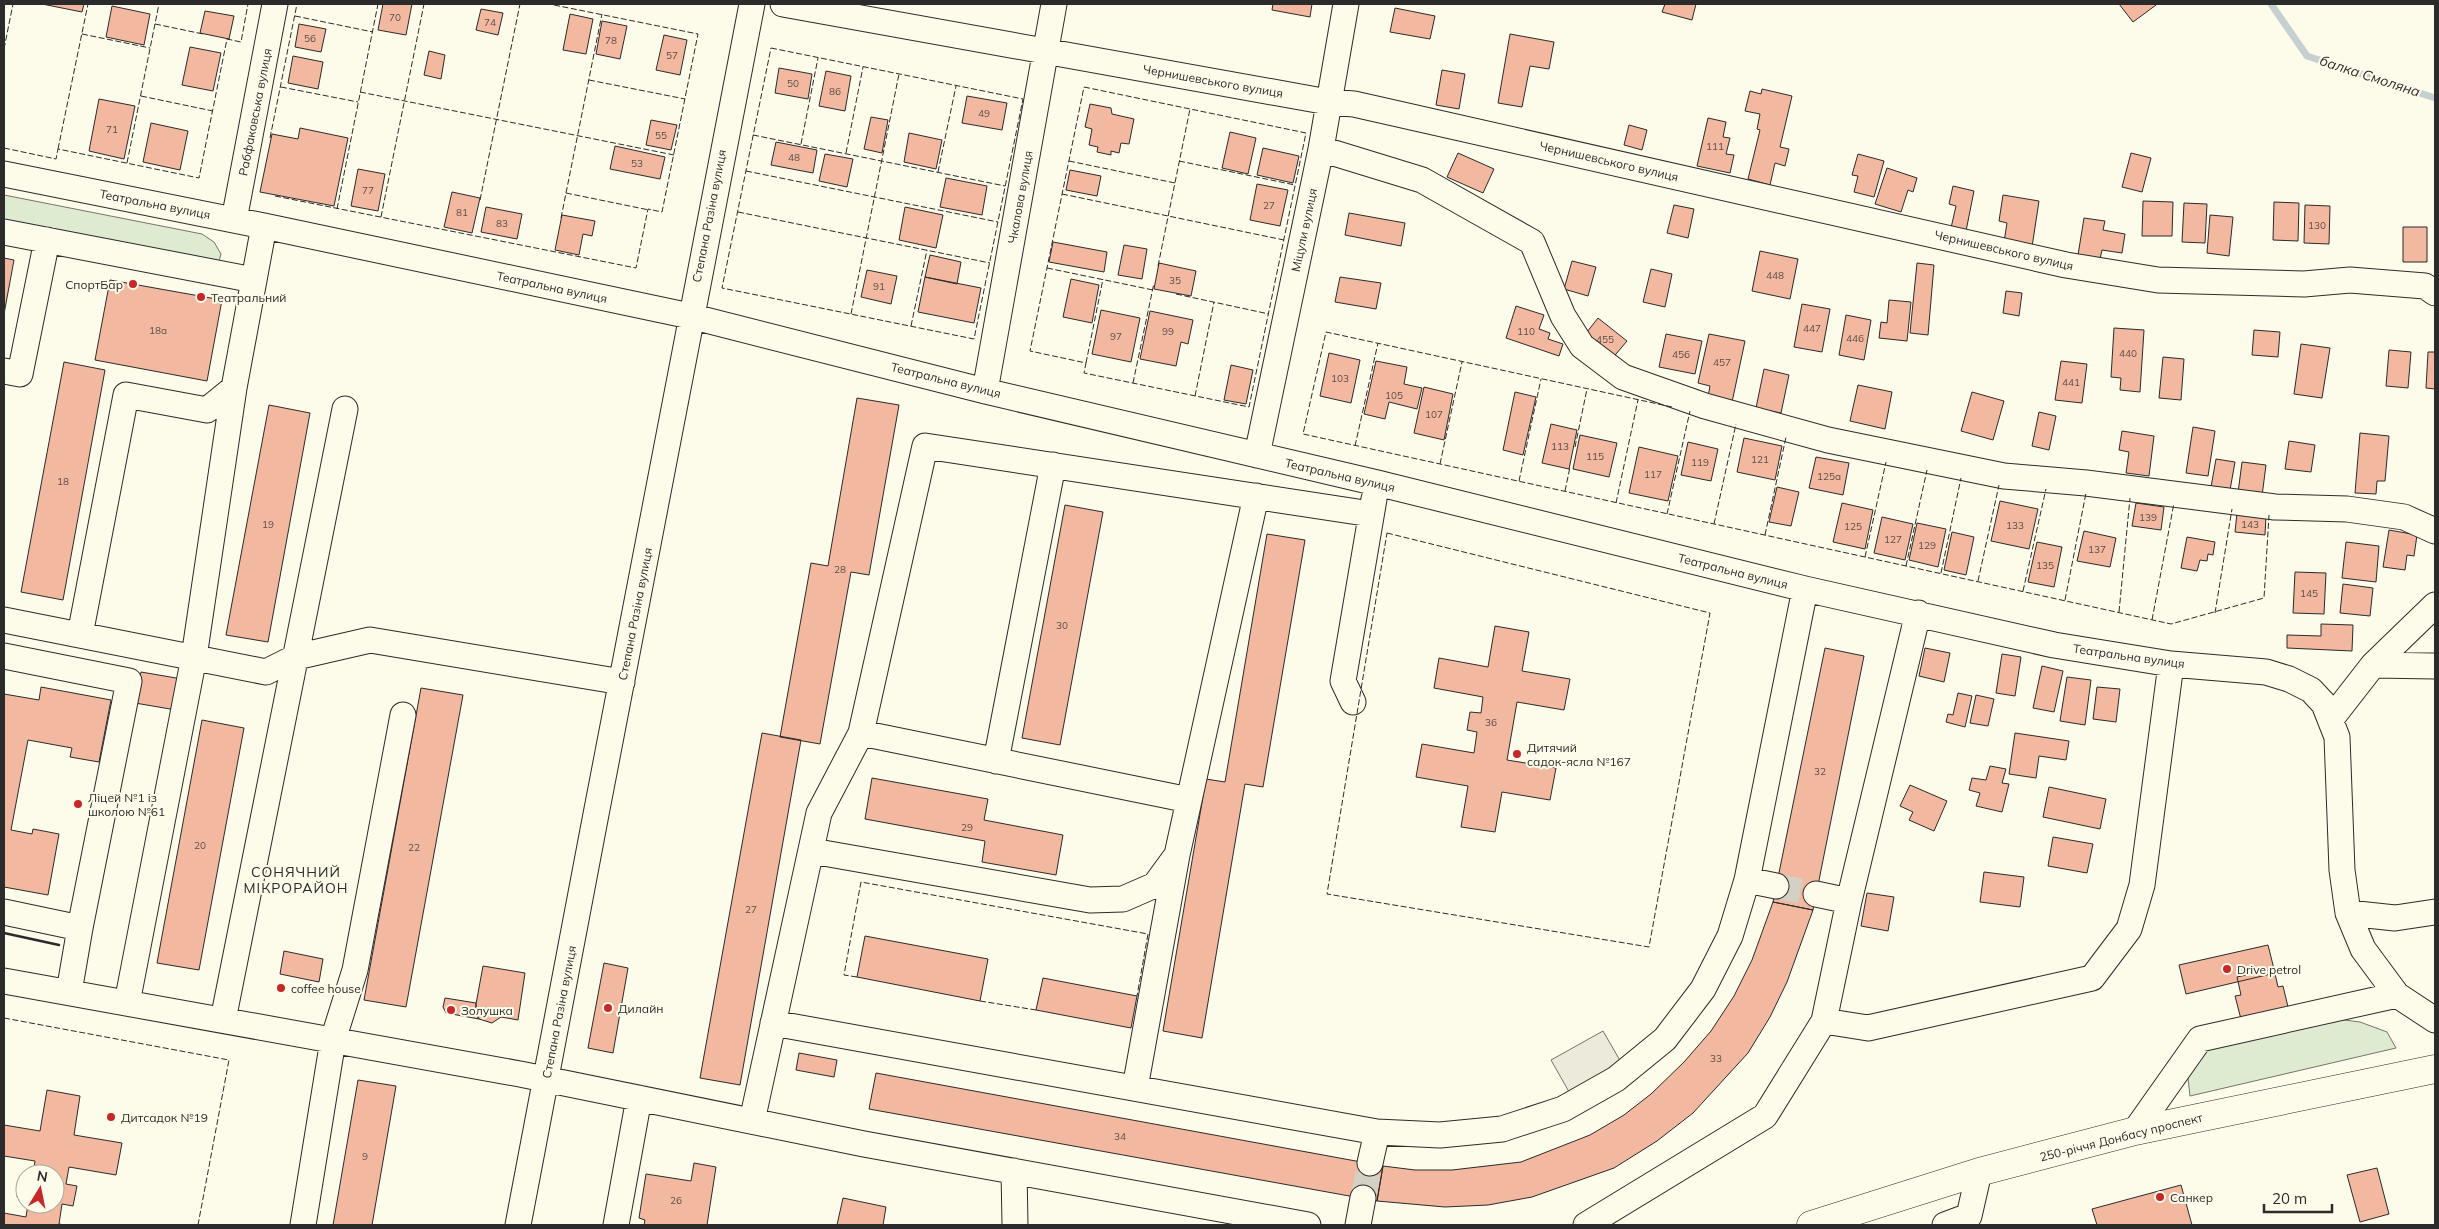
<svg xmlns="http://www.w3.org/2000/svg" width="2439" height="1229" font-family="Mulish,sans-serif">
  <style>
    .green { fill: #deebd1; stroke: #74746e }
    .parking { fill: #eceadb; stroke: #74746e }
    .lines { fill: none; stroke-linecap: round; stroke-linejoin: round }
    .stream { stroke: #c7d0d0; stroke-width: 7 }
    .building { fill: #f2b8a0; stroke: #2b2b2b }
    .minor-tunnel { stroke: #d3d1c4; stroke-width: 25; stroke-dasharray: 25 12; stroke-linecap: butt }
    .minor-casing { stroke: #2b2b2b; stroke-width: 27 }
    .major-casing { stroke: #2b2b2b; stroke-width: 29 }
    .minor { stroke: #fdfbea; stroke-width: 25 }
    .major { stroke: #fdfbea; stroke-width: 28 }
    .fence { stroke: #2b2b2b; stroke-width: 1; stroke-dasharray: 6 2.5; stroke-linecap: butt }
    .wall { stroke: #2b2b2b; stroke-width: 2.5 }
    .poi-dot { fill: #c62828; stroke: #fdfbea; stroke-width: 2 }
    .labels { text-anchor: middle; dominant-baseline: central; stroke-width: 4; stroke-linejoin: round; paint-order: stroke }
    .number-label { font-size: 10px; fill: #5d4e48 }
    .street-label { font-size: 12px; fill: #2b2b2b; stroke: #fdfbea }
    .poi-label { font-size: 12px; fill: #2b2b2b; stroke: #fdfbea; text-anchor: start }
    .water-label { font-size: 14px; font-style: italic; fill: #2b2b2b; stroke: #fdfbea }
    .neighbourhood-label { font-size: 14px; letter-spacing: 1px; fill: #2b2b2b; stroke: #fdfbea }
  </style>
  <rect width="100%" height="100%" fill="#fdfbea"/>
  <!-- green -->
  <path class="green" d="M4,195L202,234L214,242L221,254L219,261L4,220Z
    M2330,1018L2360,1022L2387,1032L2396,1048L2190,1096L2188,1078L2193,1063L2214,1043Z"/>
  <!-- parking -->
  <path class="parking" d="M1603,1031L1625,1069L1573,1099L1551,1060Z"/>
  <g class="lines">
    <!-- stream -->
    <path class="stream" d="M2271,4L2307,56L2435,98"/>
  </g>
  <!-- building -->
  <path class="building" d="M42,4H84L82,12Z
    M383,4H412L406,35L378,30Z
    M1273,4H1312L1310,17L1272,10Z
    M1665,4H1696L1692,20L1662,12Z
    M2119,4H2155L2156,5L2133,22Z
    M112,6L150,14L144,45L106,37Z
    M1395,8L1435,16L1430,39L1390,32Z
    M481,9L503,13L498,35L476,30Z
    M205,11L234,16L229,39L200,33Z
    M570,14L593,19L586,54L563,50Z
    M602,21L627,26L620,59L596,54Z
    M299,24L326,29L321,52L295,47Z
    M1510,34L1554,42L1549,69L1530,66L1522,107L1498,103Z
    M664,35L687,40L680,75L656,70Z
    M190,47L221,53L213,91L182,85Z
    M429,51L445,55L441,79L424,75Z
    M293,56L323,62L318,89L288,83Z
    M779,68L812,74L808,99L775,93Z
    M1442,70L1465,74L1459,109L1436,105Z
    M826,71L851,76L845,111L819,106Z
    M1762,89L1792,96L1780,147L1789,149L1785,166L1775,163L1770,185L1748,179L1760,130L1757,129L1760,114L1745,111L1750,91L1761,94Z
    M967,96L1007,103L1002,130L962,123Z
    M99,99L135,106L124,159L89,151Z
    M1090,104L1111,108L1112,114L1134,119L1129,144L1121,143L1119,153L1111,151V155L1097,152L1098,147L1089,145L1092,129L1085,127Z
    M871,117L888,120L882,153L864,149Z
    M1708,118L1726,122L1723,137L1730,138L1726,154L1734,155L1730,173L1697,166Z
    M651,120L677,125L671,150L646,145Z
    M151,123L188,131L180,170L143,162Z
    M1629,125L1647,130L1642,150L1624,145Z
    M300,128L348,138L334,206L260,192L272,134L298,139Z
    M1230,132L1256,138L1248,174L1222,168Z
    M909,133L942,140L936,169L904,162Z
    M776,142L817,150L813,173L771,165Z
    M615,146L665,157L660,179L610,169Z
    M1263,148L1299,156L1293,183L1257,175Z
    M1458,153L1494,169L1483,193L1447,177Z
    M2131,153L2151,158L2142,192L2122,187Z
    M825,154L853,159L847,187L819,181Z
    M1858,154L1884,161L1874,197L1854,192L1858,176L1852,175Z
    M1887,168L1917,178L1913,192L1908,190L1901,212L1875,204Z
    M358,169L385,174L378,211L351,206Z
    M1070,170L1101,176L1097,196L1066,190Z
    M946,178L987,186L982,215L940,207Z
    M1257,184L1288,190L1280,226L1250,220Z
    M1953,186L1974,191L1966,231L1951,228L1956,206L1949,204Z
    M452,192L480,198L472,233L444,227Z
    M2003,195L2039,201L2032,247L2004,242L2007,223L1999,221Z
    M2143,201L2173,202L2172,236H2142Z
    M2274,202L2299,203L2298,241L2273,240Z
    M2184,203L2207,204L2205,243L2182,242Z
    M1674,205L1694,209L1688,238L1667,233Z
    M2305,205L2330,206L2329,244L2304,243Z
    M486,207L522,214L517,239L481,232Z
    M905,207L943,215L936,248L899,240Z
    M1349,213L1405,223L1401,246L1345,235Z
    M562,215L595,221L592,236L583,234L579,255L555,250Z
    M2210,215L2233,217L2229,256L2207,253Z
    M2084,218L2105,221L2103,230L2125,234L2122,253L2102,250L2100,259L2078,255Z
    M2403,227H2427V262H2403Z
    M1053,242L1107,252L1104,272L1049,262Z
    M1124,245L1147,249L1142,279L1118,275Z
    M1760,251L1798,259L1790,299L1752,291Z
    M930,255L961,262L957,284L925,277Z
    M4,258L14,260L4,314Z
    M1572,261L1596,267L1588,296L1564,289Z
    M1159,263L1196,271L1191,296L1154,289Z
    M1917,263L1934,265L1928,335L1910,333Z
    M1651,269L1672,274L1665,307L1643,302Z
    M867,270L897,276L891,304L861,297Z
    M925,277L981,288L974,323L918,312Z
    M1340,277L1381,283L1376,309L1335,302Z
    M1071,279L1099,285L1092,323L1063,317Z
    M110,280L222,300L207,381L95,360Z
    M2006,291L2022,293L2019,316L2003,313Z
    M1889,300L1911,302L1907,341L1879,338L1881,322L1887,323Z
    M1802,304L1830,309L1822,352L1794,347Z
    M1516,306L1544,315L1539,329L1550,333L1548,339L1563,344L1559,356L1506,338Z
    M1101,310L1140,318L1131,362L1092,354Z
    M1150,311L1193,320L1188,344L1181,342L1176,366L1140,359Z
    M1846,315L1871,320L1864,360L1839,355Z
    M1598,318L1627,341L1611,360L1583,337Z
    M2114,328L2144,330L2140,392L2120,390L2121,378L2111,377Z
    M2254,330L2280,332L2278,357L2252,355Z
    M1666,334L1702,341L1695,374L1659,367Z
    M1709,334L1745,341L1731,407L1707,402L1710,386L1698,383Z
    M2301,344L2330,348L2322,398L2294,394Z
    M2389,350L2411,352L2408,388L2386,386Z
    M2428,352H2435V389L2426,388Z
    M1329,353L1360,360L1351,403L1320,396Z
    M2163,357L2184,359L2181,400L2159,398Z
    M1376,361L1407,367L1404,384L1422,388L1417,409L1389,402L1385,419L1364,414Z
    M2061,361L2087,364L2082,403L2055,400Z
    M64,362L105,370L63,600L21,592Z
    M1231,365L1253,370L1246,404L1224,400Z
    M1764,369L1789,375L1781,413L1756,408Z
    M1858,385L1892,392L1885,429L1850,421Z
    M1424,387L1453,394L1444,440L1414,433Z
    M1515,392L1536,397L1523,455L1503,450Z
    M1972,392L2004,401L1993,440L1961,431Z
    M857,398L899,405L869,575L851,572L820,744L780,737L811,563L828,566Z
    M269,405L310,413L268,642L226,635Z
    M2039,412L2056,416L2049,450L2032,446Z
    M1551,424L1577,430L1569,469L1542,463Z
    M2193,427L2215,431L2208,476L2186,473Z
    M2122,431L2154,436L2149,476L2126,473L2129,452L2119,450Z
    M2360,433L2389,436L2385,481H2377L2376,494L2355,493Z
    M1580,435L1617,443L1609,477L1573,469Z
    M1744,438L1782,446L1775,480L1737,472Z
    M2289,441L2315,445L2311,472L2285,469Z
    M1688,442L1718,449L1711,481L1681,475Z
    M1639,447L1678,456L1668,501L1629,493Z
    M1816,457L1849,463L1843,495L1809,488Z
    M2216,459L2235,462L2230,490L2211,487Z
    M2242,462L2266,465L2262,496L2238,493Z
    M1777,487L1799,492L1791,526L1769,522Z
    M2000,501L2038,509L2029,549L1991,541Z
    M1842,503L1873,510L1865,549L1833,542Z
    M2136,503L2164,507L2161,530L2132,526Z
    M1065,505L1103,512L1060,745L1022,738Z
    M2237,513L2266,516L2265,535L2235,532Z
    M1882,517L1913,524L1905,560L1874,553Z
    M1917,523L1946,529L1938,567L1909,560Z
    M2389,530L2417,535L2414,556L2407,555L2405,570L2383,567Z
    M2084,531L2116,538L2110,567L2077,561Z
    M1952,532L1974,537L1966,575L1944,570Z
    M1267,534L1305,540L1263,787L1245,784L1202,1038L1163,1031L1206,779L1225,782Z
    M2187,537L2215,542L2213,555L2208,554L2207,561L2200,560L2197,571L2181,568Z
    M2037,542L2062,547L2054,587L2028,582Z
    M2346,542L2379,546L2376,582L2342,578Z
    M2295,572L2326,573L2324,614L2293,613Z
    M2343,584L2373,588L2370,616L2340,613Z
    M2321,624L2353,625L2352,651L2287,648V635L2321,636Z
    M1495,626L1529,632L1522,671L1570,679L1564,710L1517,702L1507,760L1556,768L1550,800L1502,792L1495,832L1461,827L1468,786L1416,777L1422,744L1474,753L1477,732L1467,730L1470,712L1481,713L1483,697L1434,688L1439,658L1488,667Z
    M1825,648L1864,656L1813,910L1773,902Z
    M1925,648L1950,653L1944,682L1919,676Z
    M2002,654L2021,657L2015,696L1996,693Z
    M2042,666L2063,671L2054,712L2033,708Z
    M141,672L182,679L176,710L135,703Z
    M2067,677L2091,680L2085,725L2060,721Z
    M41,687L111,700L99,762L70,757L72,748L28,740L11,830L32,834L33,829L59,834L48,895L4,887V694L39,700Z
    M2097,687L2120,689L2116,722L2093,719Z
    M421,688L463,695L406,1007L364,1000Z
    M1958,693L1972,696L1965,727L1946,722L1948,714L1953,715Z
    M1976,695L1994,699L1988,726L1970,723Z
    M202,720L244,728L199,970L157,963Z
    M762,733L801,740L740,1085L700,1078Z
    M2015,733L2069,741L2066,760L2039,756L2036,778L2009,774Z
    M1990,766L2006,769L2002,783L2009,784L2002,812L1976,806L1980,793L1969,790L1972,778L1986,780Z
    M872,778L988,799L984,820L1063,835L1056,875L982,862L985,841L865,819Z
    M1910,785L1947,801L1934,831L1909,820L1913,812L1900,806Z
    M2049,787L2106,799L2100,829L2043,817Z
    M2053,837L2093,844L2087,873L2048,866Z
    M1984,872L2024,877L2020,907L1980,902Z
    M1867,893L1894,897L1888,931L1861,926Z
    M1773,902L1813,910L1787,982L1770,1017L1748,1053L1693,1113L1657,1141L1614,1168L1532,1197L1488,1205L1445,1207L1377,1201L1383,1166L1415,1170H1452L1521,1162L1590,1135L1624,1115L1651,1094L1684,1062L1711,1031L1734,996L1752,960Z
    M865,936L988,959L980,1001L857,977Z
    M2268,945L2275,973L2186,994L2179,965Z
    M284,951L323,959L319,982L280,974Z
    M604,963L628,968L613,1053L588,1048Z
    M483,966L525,973L518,1020L501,1017L492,1023L479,1019L476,1014V1004Z
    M2274,969L2278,987L2283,986L2289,1011L2242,1023L2235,996L2241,995L2237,977Z
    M1043,978L1137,996L1131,1028L1036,1010Z
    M445,998L476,1003V1014L479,1019L446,1013L443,1007Z
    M799,1053L837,1060L834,1077L796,1070Z
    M876,1073L1383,1166L1377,1201L869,1109Z
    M358,1080L396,1086L372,1225H333Z
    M47,1090L80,1096L74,1135L122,1143L116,1175L69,1167L66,1184L77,1186L73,1206L62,1204L59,1224L65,1225H4V1213L26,1217L28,1204H55V1174H33L35,1161L4,1156V1125L40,1131Z
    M694,1163L716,1167L707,1225H644L645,1220L639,1218L646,1174L691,1181Z
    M2377,1168L2389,1214L2360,1222L2347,1175Z
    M21,1176L25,1177V1198L17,1197Z
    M2181,1185L2192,1225H2097L2092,1209Z
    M843,1198L886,1207L883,1225H837Z"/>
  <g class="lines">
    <!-- minor-tunnel -->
    <path class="minor-tunnel" d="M1776,886L1816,894
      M1363,1198L1370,1163"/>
    <defs>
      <path id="minor" d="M783,4L1328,102L1354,104L2066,265L2158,280L2304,284L2350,280L2425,286L2435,293
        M1321,149L1422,180L1532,242L1563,316L1582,346L1623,377L1705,406L1828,440L2004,476L2086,483L2275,507L2347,509L2404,517L2435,531
        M4,174L264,226L690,316L985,391L1377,483L1805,589L2054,645L2171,664L2266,672L2289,679L2311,690L2324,704L2337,737L2342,870L2348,913L2363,949L2397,995L2435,1020
        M234,220L275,4
        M4,232L254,280
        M4,371L20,374L47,240
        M985,391L1054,4
        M1257,455L1321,149L1346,4
        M4,620L266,672L296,657L370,640L622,682
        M80,635L126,395L207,410L234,388
        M4,656L129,681L80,928
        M2373,665L2435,666
        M1353,702L1343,681L1374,499
        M2331,719L2373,665L2435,605
        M861,733L1189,800
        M996,761L1053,465
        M812,851L1090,900L1123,899L1155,885L1174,859
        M1747,880L1776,886
        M1816,894L1849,901
        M4,912L80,928L69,992
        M2348,913L2395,918L2435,912
        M4,981L520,1074L864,1144L1308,1225
        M127,1003L194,657L234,388L264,226
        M223,1020L345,409
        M1824,1021L1868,1028L2092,978L2129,929L2142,885L2171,664
        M773,1023L1377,1132L1440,1135L1502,1129L1563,1109L1616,1079L1665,1039L1703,989L1730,936L1747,880L1805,589
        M1135,1088L1177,855L1256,496
        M752,1121L819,813L861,733L925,446L1371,514
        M2135,1131L2200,1039L2397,995
        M1370,1163L1377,1132
        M1014,1171L1015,1225
        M303,1225L333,1040L355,970L403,715
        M518,1225C596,818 671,410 752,4
        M616,1225L639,1098
        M1358,1225L1363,1198
        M1586,1225L1765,1116L1824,1021L1849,901L1918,613
        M1945,1225L1969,1216L1979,1172"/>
      <path id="major" d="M1811,1225L1979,1172L2135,1131L2435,1069"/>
    </defs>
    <!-- minor casing -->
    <use href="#minor" class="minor-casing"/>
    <!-- major casing -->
    <use href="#major" class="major-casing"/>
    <!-- minor -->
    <use href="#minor" class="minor"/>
    <!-- major -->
    <use href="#major" class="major"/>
    <!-- fence -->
    <path class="fence" d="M295,16L373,32
      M155,24L203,34
      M82,34L150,48
      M771,48L1023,99L974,339L722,288Z
      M4,49L13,4
      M589,80L685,99
      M281,87L358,102
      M1084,87L1306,133L1249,407L1084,373L1086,363L1030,351Z
      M360,92L674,155
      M141,96L213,111
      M753,135L1005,186
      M270,138L297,4
      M801,144L818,58
      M4,148L56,159L58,149L199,178L227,39L241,42L248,4
      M58,149L88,4
      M846,153L863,67
      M1069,161L1175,183
      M1179,161L1295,185
      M127,163L159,4
      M746,171L998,222
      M938,172L956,86
      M566,193L649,210
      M1062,194L1284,240
      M275,196L636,268L648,209L662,212L698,34L549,4
      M480,200L520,4
      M337,209L378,4
      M738,212L990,263
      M381,217L424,4
      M561,218L602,14
      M1158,266L1190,109
      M1047,268L1153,290
      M1176,294L1269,314
      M851,314L899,74
      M911,326L927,250
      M1086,363L1103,279
      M1133,383L1154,283
      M1195,396L1214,302
      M1672,407L1326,332L1303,434L2171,624L2264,598L2269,515
      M1355,446L1378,343
      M1575,447L1587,389
      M1440,464L1462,362
      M1519,481L1541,379
      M1565,491L1570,467
      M1616,503L1638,400
      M1667,514L1690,411
      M1714,524L1736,424
      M1387,533L1710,613L1649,947L1327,894Z
      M1765,535L1786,437
      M1865,557L1886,462
      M1906,566L1927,470
      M1941,573L1961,478
      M1978,581L1999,485
      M2023,591L2046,489
      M2065,600L2086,493
      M2119,612L2130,498
      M2215,613L2232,509
      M2152,620L2174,503
      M857,977L844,975L861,882L1148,934L1137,996
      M980,1001L1036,1010
      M4,1018L229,1060L198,1225"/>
    <!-- wall -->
    <path class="wall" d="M4,933L59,945"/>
  </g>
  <!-- markers -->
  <g class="poi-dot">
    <circle cx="133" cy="284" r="5"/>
    <circle cx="201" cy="297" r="5"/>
    <circle cx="1517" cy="754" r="5"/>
    <circle cx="78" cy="804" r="5"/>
    <circle cx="2227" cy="969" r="5"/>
    <circle cx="281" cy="988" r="5"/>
    <circle cx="608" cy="1008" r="5"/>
    <circle cx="451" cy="1010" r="5"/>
    <circle cx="111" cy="1117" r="5"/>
    <circle cx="2160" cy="1197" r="5"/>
  </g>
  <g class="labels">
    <!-- number labels -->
    <g class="number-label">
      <text x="395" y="17">70</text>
      <text x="490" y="22">74</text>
      <text x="310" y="38">56</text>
      <text x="611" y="40">78</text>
      <text x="672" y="55">57</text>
      <text x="793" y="83">50</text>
      <text x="835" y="91">86</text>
      <text x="984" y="113">49</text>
      <text x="112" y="129">71</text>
      <text x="661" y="135">55</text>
      <text x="1715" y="146">111</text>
      <text x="794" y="157">48</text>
      <text x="637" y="163">53</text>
      <text x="368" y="190">77</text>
      <text x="1269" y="205">27</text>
      <text x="462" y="212">81</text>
      <text x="502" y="223">83</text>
      <text x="2317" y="225">130</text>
      <text x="1775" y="275">448</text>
      <text x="1175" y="280">35</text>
      <text x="879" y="286">91</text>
      <text x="1812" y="328">447</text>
      <text x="158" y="330">18а</text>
      <text x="1168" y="331">99</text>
      <text x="1526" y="331">110</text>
      <text x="1116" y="336">97</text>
      <text x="1855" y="338">446</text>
      <text x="1605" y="339">455</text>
      <text x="2128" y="353">440</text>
      <text x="1681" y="354">456</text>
      <text x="1722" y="362">457</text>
      <text x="1340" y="378">103</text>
      <text x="2071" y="382">441</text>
      <text x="1394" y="395">105</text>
      <text x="1434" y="414">107</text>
      <text x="1560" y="446">113</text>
      <text x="1595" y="456">115</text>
      <text x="1760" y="459">121</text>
      <text x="1700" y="462">119</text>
      <text x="1653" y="474">117</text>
      <text x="1829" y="476">125а</text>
      <text x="63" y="481">18</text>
      <text x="2148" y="517">139</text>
      <text x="268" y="524">19</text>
      <text x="2250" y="524">143</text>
      <text x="2015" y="525">133</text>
      <text x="1853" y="526">125</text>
      <text x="1893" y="539">127</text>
      <text x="1927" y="545">129</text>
      <text x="2097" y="549">137</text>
      <text x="2045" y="565">135</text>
      <text x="840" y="569">28</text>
      <text x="2309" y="593">145</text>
      <text x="1062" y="625">30</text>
      <text x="1491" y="722">36</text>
      <text x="1820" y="771">32</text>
      <text x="967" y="827">29</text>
      <text x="200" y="845">20</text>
      <text x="414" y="847">22</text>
      <text x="751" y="909">27</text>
      <text x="1716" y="1058">33</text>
      <text x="1120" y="1136">34</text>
      <text x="365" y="1156">9</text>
      <text x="676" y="1200">26</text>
    </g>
    <!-- street labels -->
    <g class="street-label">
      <text transform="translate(1213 81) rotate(10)">Чернишевського вулиця</text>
      <text transform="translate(255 112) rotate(-79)">Рабфаковська вулиця</text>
      <text transform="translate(1609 161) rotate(13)">Чернишевського вулиця</text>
      <text transform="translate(1020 197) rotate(-80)">Чкалова вулиця</text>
      <text transform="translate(155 204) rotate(11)">Театральна вулиця</text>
      <text transform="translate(709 216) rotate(-79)">Степана Разіна вулиця</text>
      <text transform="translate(1304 230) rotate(-78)">Міцули вулиця</text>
      <text transform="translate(2004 250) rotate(13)">Чернишевського вулиця</text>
      <text transform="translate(552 287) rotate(12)">Театральна вулиця</text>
      <text transform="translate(946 380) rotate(14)">Театральна вулиця</text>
      <text transform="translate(1340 475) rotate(13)">Театральна вулиця</text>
      <text transform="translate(1733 571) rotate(14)">Театральна вулиця</text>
      <text transform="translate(635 614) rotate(-79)">Степана Разіна вулиця</text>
      <text transform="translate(2129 656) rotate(8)">Театральна вулиця</text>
      <text transform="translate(559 1012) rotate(-79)">Степана Разіна вулиця</text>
      <text transform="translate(2121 1137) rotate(-14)">250-річчя Донбасу проспект</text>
    </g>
    <!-- poi labels -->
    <g class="poi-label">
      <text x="123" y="284" text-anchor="end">СпортБар</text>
      <text x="211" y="297">Театральний</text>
      <text x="1527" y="747">Дитячий<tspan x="1527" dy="14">садок-ясла №167</tspan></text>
      <text x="88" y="797">Ліцей №1 із<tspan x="88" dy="14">школою №61</tspan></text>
      <text x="2237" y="969">Drive petrol</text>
      <text x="291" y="988">coffee house</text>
      <text x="618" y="1008">Дилайн</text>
      <text x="461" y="1010">Золушка</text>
      <text x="121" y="1117">Дитсадок №19</text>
      <text x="2170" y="1197">Санкер</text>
    </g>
    <!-- water labels -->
    <g class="water-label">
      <text transform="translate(2370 76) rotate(18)">балка Смоляна</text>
    </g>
    <!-- neighbourhood labels -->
    <g class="neighbourhood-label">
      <text x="296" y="872">СОНЯЧНИЙ<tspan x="296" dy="16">МІКРОРАЙОН</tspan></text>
    </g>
  </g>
  <!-- border -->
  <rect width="2439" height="1229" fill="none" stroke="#2b2b2b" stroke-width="10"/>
  <!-- north arrow -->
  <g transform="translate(40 1189) rotate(10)"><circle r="24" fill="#fdfbea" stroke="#a9a89e"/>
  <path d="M0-4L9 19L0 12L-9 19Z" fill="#c62828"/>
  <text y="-8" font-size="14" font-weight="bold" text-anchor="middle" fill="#2b2b2b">N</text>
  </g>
  <!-- scale -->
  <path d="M2264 1204v8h68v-8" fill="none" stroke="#2b2b2b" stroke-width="2.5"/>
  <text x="2272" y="1204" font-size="15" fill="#2b2b2b" stroke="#fdfbea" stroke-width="4" paint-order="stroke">20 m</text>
</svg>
